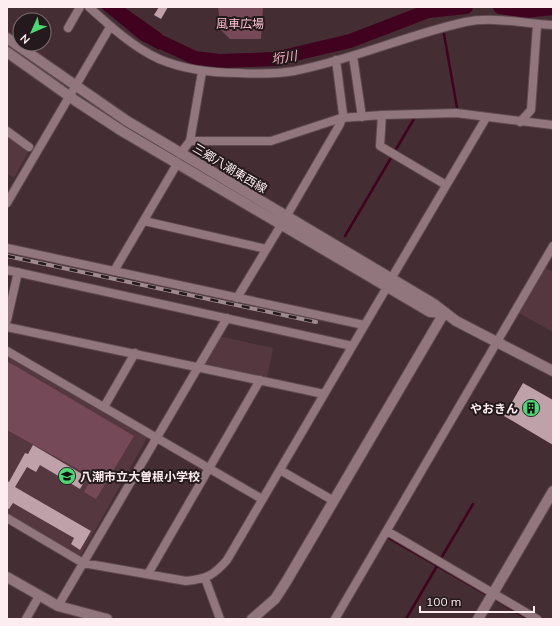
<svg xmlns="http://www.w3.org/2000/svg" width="560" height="626" font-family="Mulish,'Noto Sans JP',sans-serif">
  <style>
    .built { fill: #553740 }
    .green { fill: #764958 }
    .water { fill: #40021e }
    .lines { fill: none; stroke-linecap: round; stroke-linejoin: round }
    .stream { stroke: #40021e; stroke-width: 2.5 }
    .river { stroke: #40021e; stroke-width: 14 }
    .building { fill: #bfa1a9 }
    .minor-casing { stroke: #5d494f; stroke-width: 10 }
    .tertiary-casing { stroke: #5d494f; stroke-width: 12 }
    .minor { stroke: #92767e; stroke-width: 8 }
    .tertiary { stroke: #92767e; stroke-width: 10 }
    .rail-casing { stroke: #9e8a90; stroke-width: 4 }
    .rail { stroke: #24191c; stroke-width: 2.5; stroke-dasharray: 8; stroke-linecap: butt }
    .labels { text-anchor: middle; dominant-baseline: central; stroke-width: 4; stroke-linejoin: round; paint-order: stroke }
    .park-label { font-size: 12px; fill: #fec0d2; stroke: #24191c }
    .street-label { font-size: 12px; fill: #fdedf1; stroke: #24191c }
    .poi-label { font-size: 12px; font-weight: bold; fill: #fdedf1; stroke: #24191c; text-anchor: end }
    .water-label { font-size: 13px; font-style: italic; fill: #fdacc5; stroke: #24191c }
  </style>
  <rect width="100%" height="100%" fill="#452d34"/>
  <!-- built -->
  <path class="built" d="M7,135L29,151L14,178L7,173Z
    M545,267L553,272V332L519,313Z
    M219,336L273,348L267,378L206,365L204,362Z
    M7,356L147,438L80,557L7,513Z"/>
  <!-- green -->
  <path class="green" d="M218,7H263L261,39H230L221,30Z
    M7,361L134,436L96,499L84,492L92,477L7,430Z"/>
  <!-- water -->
  <path class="water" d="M100,7H124L162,34L159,50L139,39Z"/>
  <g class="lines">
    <!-- stream -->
    <path class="stream" d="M444,34L457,108
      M345,236L415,117
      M389,538L489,596
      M440,560L473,504
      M493,598L528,619
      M406,619L437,566"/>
    <!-- river -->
    <path class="river" d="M500,7L525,11L553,8
      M144,34L195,58L219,61L274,59L350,41L428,11L466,7"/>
  </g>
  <!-- building -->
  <path class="building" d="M159,7H168L161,19L154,15Z
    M523,383L553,400V445L504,416Z
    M33,445L87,477L80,489L40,465L36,472L27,467L15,487L91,531L80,550L71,544L74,538L13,503L9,509L7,508V481L9,482L25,453L28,454Z"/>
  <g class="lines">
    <defs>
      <path id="minor" d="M89,7C110,26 133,47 159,59C185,70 211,73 239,73C257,74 276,74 294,71C352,60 407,35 465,22C494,16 525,24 553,25
        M68,28L80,7
        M353,56L362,117
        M382,115L380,146L446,185
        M520,122L531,110L537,25
        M7,131L29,147
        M190,141H271L341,118L382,115L456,113L553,125
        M180,154L190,141L202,72
        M7,203L110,27
        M286,217L340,124L343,114L336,60
        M144,221L266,249
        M7,248L364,325
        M7,270L352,346
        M114,271L177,164
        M391,279L486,118
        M237,298L281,225
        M7,320L18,272
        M7,327L324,394
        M7,351L262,499
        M104,407L135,353
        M280,470L334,501
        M7,518L83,563L186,581C207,579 214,575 227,560L387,287
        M387,531L537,619
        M148,574L260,380
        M205,578L220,619
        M58,606L227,318
        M26,619L39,596
        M335,619L553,246"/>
      <path id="tertiary" d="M7,38L127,121L434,304L456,321L553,371
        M7,52L76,101L122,131L430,312L444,313
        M7,577L58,606L107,619
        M252,619L275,599L286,582L444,313
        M478,619L553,491"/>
    </defs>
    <!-- minor casing -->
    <use href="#minor" class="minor-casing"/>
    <!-- tertiary casing -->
    <use href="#tertiary" class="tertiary-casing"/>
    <!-- minor -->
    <use href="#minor" class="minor"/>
    <!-- tertiary -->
    <use href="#tertiary" class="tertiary"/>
    <defs>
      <path id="rail" d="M7,256L316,322"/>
    </defs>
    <!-- rail casing -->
    <use href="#rail" class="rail-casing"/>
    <!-- rail -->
    <use href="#rail" class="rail"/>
  </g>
  <!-- icons -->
  <defs>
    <symbol id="building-disc" viewBox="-11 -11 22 22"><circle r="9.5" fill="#4ed675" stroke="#24191c"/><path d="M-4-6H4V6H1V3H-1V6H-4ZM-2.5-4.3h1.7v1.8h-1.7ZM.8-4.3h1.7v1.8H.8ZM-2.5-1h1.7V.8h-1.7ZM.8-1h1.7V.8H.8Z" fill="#111"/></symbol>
    <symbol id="school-disc" viewBox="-11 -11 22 22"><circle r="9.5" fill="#4ed675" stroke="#24191c"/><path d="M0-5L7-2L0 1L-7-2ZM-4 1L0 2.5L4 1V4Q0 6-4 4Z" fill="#111"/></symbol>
  </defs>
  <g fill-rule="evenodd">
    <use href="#building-disc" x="521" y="398" width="20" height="20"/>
    <use href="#school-disc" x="57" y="466" width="20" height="20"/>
  </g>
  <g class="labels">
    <!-- park labels -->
    <g class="park-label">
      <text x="240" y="23">風車広場</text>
    </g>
    <!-- street labels -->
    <g class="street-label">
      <text transform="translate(230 168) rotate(31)">三郷八潮東西線</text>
    </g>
    <!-- poi labels -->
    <g class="poi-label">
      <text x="518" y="408">やおきん</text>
      <text x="80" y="476" text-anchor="start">八潮市立大曽根小学校</text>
    </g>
    <!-- water labels -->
    <g class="water-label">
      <text transform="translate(284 57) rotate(-9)">垳川</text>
    </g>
  </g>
  <!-- border -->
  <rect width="560" height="626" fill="none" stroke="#fdedf1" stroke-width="16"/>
  <!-- north arrow -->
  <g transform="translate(32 32) rotate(225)"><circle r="19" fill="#24191c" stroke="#7b6e71"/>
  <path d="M0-3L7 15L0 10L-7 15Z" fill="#4ed675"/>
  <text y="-6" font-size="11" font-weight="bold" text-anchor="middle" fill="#fdedf1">N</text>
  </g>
  <!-- scale -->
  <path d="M420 606v6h114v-6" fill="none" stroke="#fdedf1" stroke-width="2"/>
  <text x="426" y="606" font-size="12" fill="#fdedf1" stroke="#24191c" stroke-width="3" paint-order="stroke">100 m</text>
</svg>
